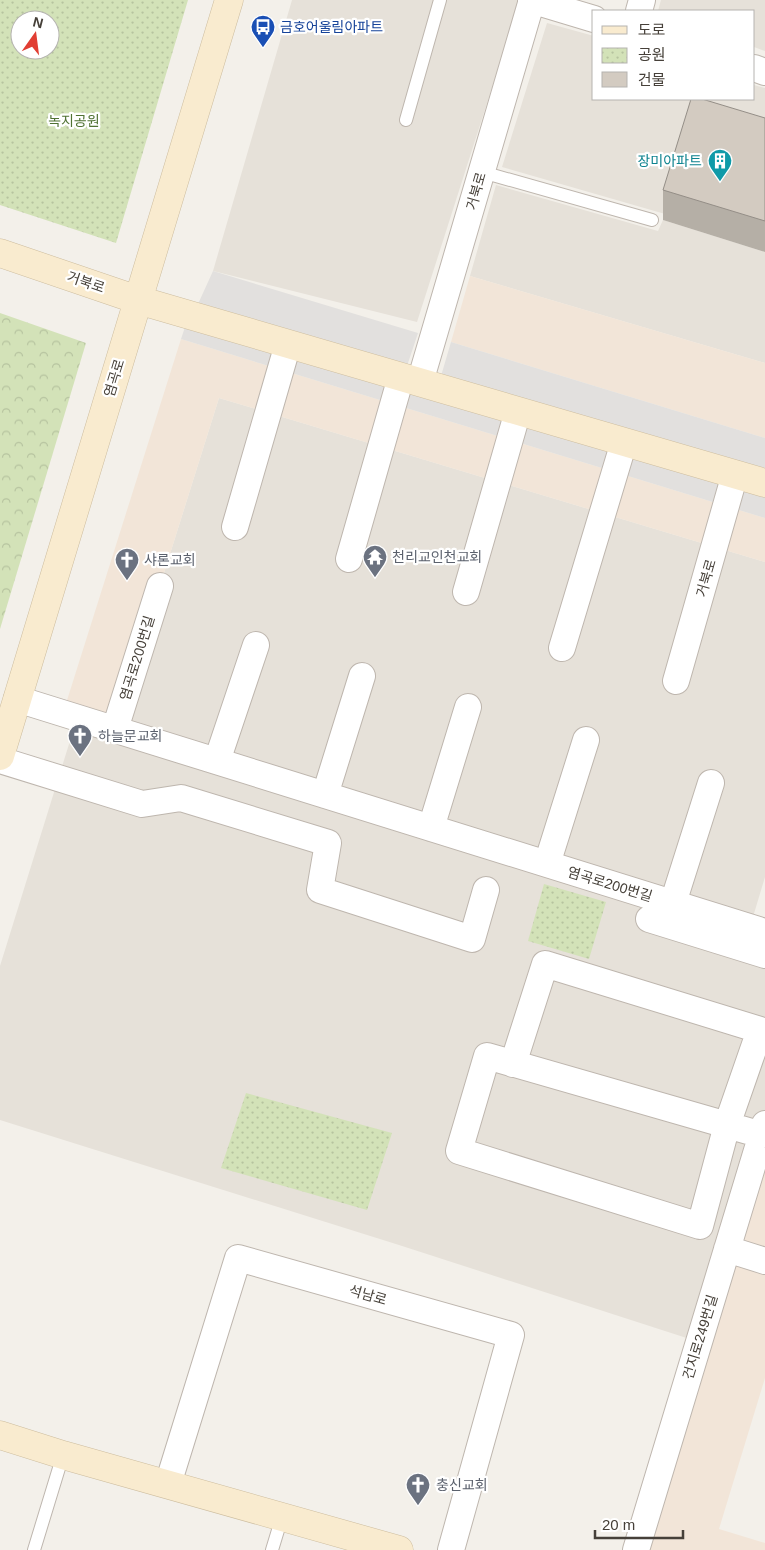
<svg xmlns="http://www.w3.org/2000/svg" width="765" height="1550" font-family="Arial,'Noto Sans KR',sans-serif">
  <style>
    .residential { fill: #e6e1d9 }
    .commercial { fill: #f2e5d8 }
    .forest { fill: url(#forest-crowns) }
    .park { fill: url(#park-dots); fill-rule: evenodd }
    .parking { fill: #e2e0de }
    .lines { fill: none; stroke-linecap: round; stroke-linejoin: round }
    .lane-casing { stroke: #beb6ae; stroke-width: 14 }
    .street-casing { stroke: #beb6ae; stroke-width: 28 }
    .secondary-casing { stroke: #cdbd9f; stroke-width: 29 }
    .lane { stroke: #fff; stroke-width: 12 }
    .street { stroke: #fff; stroke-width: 26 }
    .secondary { stroke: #f9ebcf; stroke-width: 28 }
    .wall { fill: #b5afa6 }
    .building { fill: #d3cbc1; stroke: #948e87 }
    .labels { text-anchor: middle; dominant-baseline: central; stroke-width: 4.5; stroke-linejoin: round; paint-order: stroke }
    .transit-label { font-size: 14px; fill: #164399; stroke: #fff; text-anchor: start }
    .park-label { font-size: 14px; fill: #507233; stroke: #fff }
    .culture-label { font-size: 14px; fill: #0d838f; stroke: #fff; text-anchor: end }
    .street-label { font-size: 14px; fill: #464039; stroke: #fff }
    .worship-label { font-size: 14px; fill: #5b616d; stroke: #fff; text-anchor: start }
  </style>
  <defs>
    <pattern id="forest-crowns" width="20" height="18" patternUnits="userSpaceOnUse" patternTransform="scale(1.25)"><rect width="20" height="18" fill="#d3e2b8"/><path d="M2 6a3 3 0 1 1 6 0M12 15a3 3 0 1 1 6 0" fill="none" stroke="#b6c39f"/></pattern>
    <pattern id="park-dots" width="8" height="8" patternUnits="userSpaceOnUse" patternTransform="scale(1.25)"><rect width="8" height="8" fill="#d3e2b8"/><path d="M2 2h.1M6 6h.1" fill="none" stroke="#b6c39f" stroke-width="1.8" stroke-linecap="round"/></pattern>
  </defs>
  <rect width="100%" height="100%" fill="#f3f0ea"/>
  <!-- residential -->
  <path class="residential" d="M292,0H520L417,322L213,271Z
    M661,0H765V51L754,47V11H658Z
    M547,23L594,36V99H754V85L765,88V149L665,214L502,167Z
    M496,185L658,231L663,220L765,252V363L470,276Z
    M219,398L765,562V877L750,927L115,729Z
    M74,728L765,934V1122L699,1342L399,1245L0,1120V966Z"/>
  <!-- commercial -->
  <path class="commercial" d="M470,276L765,363V438L451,342Z
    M181,339L765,518V562L219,398L115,729L63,713Z
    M765,1126V1378L719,1529L765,1543V1550H636Z"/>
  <!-- forest -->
  <path class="forest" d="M0,313L86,343L0,629Z"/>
  <!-- park -->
  <path class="park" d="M0,0H188L116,243L0,205ZM20,20H50V50H20Z
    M544,884L606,902L589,959L528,941Z
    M246,1093L392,1133L367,1210L221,1168Z"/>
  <!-- parking -->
  <path class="parking" d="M213,271L418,333L407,366L198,304Z
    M187,321L765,496V518L181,339Z
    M451,342L765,438V473L441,376Z"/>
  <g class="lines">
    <defs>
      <path id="lane" d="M406,120L440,0
        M482,172L652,220
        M34,1550L63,1455
        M272,1550L282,1517"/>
      <path id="street" d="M531,0L594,19
        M639,11L642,0
        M754,68L765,72
        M420,382L532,0
        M235,527L288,344
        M349,559L401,377
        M466,592L518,411
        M562,648L624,442
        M676,681L735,474
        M17,699L765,932
        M115,729L160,586
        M0,760L142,804L181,798L328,843L320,890L472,939L486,890
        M217,761L256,645
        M325,795L362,676
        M431,828L468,707
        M547,864L586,740
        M673,903L711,783
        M649,919L765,955
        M513,1064L545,964L760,1030L727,1125L700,1226L459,1151L487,1056L727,1125L762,1135
        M727,1249L765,1261
        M168,1484L238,1258L511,1335L451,1550
        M636,1550L765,1124"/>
      <path id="secondary" d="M0,253L138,300L765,483
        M0,756L229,0
        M0,1435L63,1455L399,1550"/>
    </defs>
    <!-- lane casing -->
    <use href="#lane" class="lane-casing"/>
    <!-- street casing -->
    <use href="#street" class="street-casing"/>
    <!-- secondary casing -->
    <use href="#secondary" class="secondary-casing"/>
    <!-- lane -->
    <use href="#lane" class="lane"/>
    <!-- street -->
    <use href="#street" class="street"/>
    <!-- secondary -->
    <use href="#secondary" class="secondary"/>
  </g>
  <!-- wall -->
  <path class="wall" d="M765,118V252L663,220V190Z"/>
  <!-- building -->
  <path class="building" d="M691,99H702L765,118V221L663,190Z"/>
  <!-- icons -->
  <defs>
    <symbol id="bus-pin" viewBox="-11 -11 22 30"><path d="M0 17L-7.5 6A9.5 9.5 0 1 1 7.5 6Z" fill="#1a4fb4" stroke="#fff"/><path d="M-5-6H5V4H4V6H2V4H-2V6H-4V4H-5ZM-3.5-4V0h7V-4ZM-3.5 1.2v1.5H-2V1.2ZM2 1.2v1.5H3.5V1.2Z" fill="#fff"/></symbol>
    <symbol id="building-pin" viewBox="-11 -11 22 30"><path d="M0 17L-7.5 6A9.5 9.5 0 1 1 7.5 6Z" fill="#0f9aa8" stroke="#fff"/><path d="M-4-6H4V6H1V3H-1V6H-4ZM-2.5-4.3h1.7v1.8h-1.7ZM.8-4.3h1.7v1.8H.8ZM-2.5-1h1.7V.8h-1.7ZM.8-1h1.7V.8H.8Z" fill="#fff"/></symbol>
    <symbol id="temple-pin" viewBox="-11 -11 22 30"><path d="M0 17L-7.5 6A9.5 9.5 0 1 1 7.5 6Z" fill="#6b7280" stroke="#fff"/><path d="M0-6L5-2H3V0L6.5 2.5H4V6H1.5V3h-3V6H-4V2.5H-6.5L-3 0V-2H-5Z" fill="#fff"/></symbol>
    <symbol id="church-pin" viewBox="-11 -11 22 30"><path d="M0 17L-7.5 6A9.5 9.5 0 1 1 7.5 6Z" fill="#6b7280" stroke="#fff"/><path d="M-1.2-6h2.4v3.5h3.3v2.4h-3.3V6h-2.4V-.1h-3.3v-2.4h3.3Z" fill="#fff"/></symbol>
  </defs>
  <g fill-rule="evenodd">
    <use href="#bus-pin" x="249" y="13" width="28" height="38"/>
    <use href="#building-pin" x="706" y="147" width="28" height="38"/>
    <use href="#temple-pin" x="361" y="543" width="28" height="38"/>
    <use href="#church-pin" x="113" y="546" width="28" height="38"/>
    <use href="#church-pin" x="66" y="722" width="28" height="38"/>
    <use href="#church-pin" x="404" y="1471" width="28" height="38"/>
  </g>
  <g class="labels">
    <!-- transit labels -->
    <g class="transit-label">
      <text x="280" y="27">금호어울림아파트</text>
    </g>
    <!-- park labels -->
    <g class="park-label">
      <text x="74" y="121">녹지공원</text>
    </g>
    <!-- culture labels -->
    <g class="culture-label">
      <text x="702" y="161">장미아파트</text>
    </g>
    <!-- street labels -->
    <g class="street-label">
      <text transform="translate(476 191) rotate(-74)">거북로</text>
      <text transform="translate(86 282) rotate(19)">거북로</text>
      <text transform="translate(114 378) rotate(-73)">염곡로</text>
      <text transform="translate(706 578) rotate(-74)">거북로</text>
      <text transform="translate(137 658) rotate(-73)">염곡로200번길</text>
      <text transform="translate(610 884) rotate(17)">염곡로200번길</text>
      <text transform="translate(368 1295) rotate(16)">석남로</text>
      <text transform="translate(700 1337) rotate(-73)">건지로249번길</text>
    </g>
    <!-- worship labels -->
    <g class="worship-label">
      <text x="392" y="557">천리교인천교회</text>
      <text x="144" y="560">샤론교회</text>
      <text x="98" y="736">하늘문교회</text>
      <text x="436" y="1485">충신교회</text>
    </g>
  </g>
  <!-- legend -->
  <rect x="592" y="10" width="162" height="90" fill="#ffffff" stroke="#b5b3b0"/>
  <rect x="602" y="26" width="25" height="8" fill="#f9ebcf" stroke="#b5b3b0"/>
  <text x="638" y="35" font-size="15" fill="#464039">도로</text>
  <rect x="602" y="48" width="25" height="15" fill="url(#park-dots)" stroke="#b5b3b0"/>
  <text x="638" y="60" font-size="15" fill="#464039">공원</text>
  <rect x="602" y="72" width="25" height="15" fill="#d3cbc1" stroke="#b5b3b0"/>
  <text x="638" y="85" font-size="15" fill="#464039">건물</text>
  <!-- north arrow -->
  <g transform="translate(35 35) rotate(14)"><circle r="24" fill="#ffffff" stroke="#b5b3b0"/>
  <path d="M0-4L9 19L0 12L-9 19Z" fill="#e13e33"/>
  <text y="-8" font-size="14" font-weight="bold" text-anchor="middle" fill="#464039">N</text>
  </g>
  <!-- scale -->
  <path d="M595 1530v8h88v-8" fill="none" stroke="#464039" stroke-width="2.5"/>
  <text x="602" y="1530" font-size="15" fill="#464039" stroke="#ffffff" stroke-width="4" paint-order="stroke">20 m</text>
</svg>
